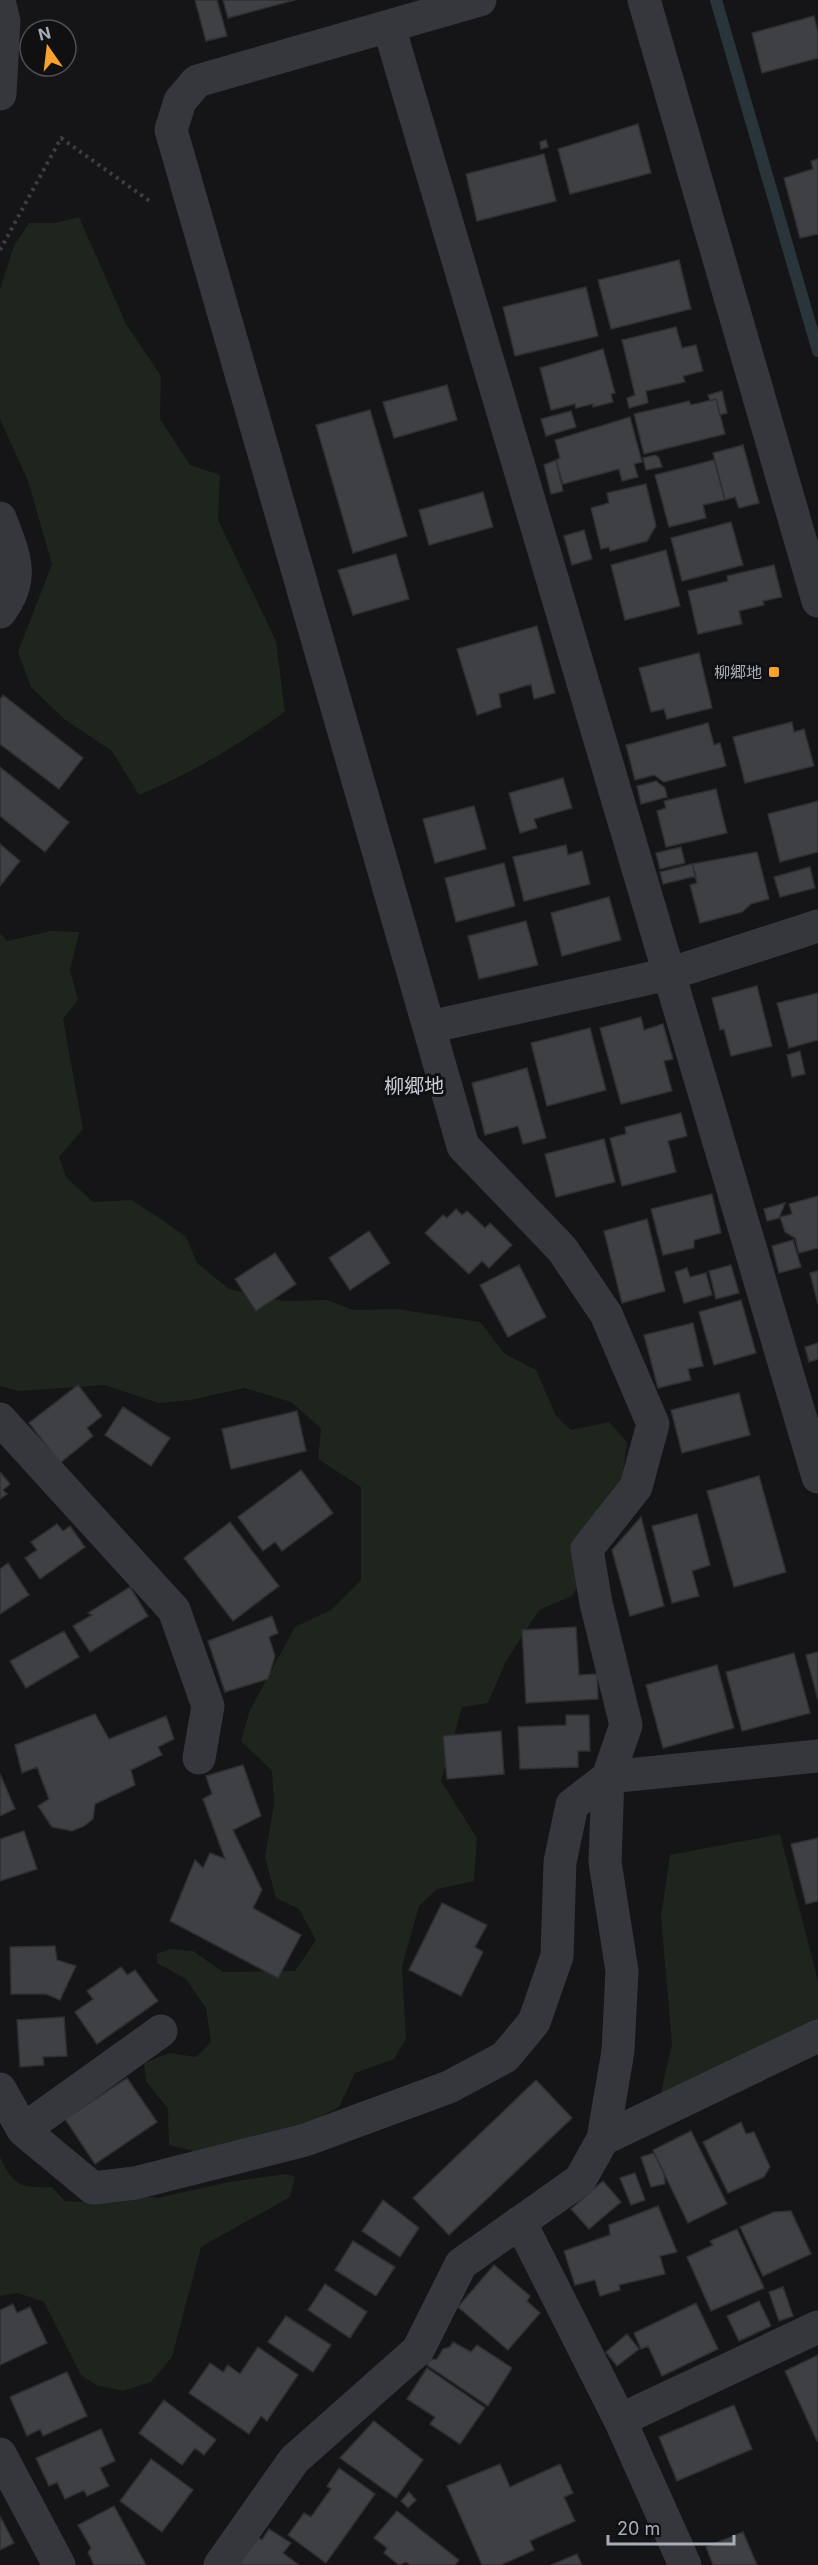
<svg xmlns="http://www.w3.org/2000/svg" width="818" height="2565" font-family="Inter,'Noto Sans JP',sans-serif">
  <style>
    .green { fill: #1d251d }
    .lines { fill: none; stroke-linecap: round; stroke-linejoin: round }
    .stream { stroke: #2a353b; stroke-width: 12 }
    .building { fill: #3f4044; stroke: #2f2f33; stroke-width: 1.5 }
    .path { stroke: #3c3e43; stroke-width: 4; stroke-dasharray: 3 4.5; stroke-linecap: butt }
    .minor { stroke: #36373c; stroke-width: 33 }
    .poi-dot { fill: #f7a22d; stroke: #101012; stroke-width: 2 }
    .labels { text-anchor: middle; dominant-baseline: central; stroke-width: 6; stroke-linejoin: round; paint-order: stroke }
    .poi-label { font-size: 16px; fill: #a6adb7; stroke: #101012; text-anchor: end }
    .quarter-label { font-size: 20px; fill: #c7cbd3; stroke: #101012 }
  </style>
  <rect width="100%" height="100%" fill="#151517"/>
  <!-- green -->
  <path class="green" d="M79,217L126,324L161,376L160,419L190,465L220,475L218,520L276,641L285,712C238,745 191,774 139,795L112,751L64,719L31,687L18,652L52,564L28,481L0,419V289L14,246L29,223H56Z
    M51,931L79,932L70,970L78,1000L63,1019L83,1129L59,1157L66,1177L93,1202L131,1200L161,1219L186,1237L197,1263L229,1289L284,1301L327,1300L353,1310L397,1309L480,1322L505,1354L536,1370L556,1416L571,1430L609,1422L627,1442L623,1474L600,1553L572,1596L539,1610L505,1663L488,1703L462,1707L441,1781L477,1838L474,1881L437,1889L419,1906L402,1966L406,2039L394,2059L355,2073L339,2107L315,2119L242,2143L197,2152L169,2145L168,2109L146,2081L144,2063L170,2053L196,2057L211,2042L206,2008L186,1979L157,1963V1954L170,1949L193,1951L223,1972L295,1971L316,1940L299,1909L276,1898L265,1857L274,1804L272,1771L241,1741L250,1710L295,1627L331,1610L361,1580V1487L318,1459L321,1428L291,1402L244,1388L191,1400L159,1403L105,1385L19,1391L0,1386V933L7,941Z
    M780,1834L818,1981V2028L671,2098L661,2092L672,2044L661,1917L670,1855Z
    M0,2157C13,2186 21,2188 52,2187L65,2201L104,2203L139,2195L157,2198L229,2182L286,2174L295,2177L290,2197L201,2247L172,2357L151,2382L123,2391L96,2385L81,2375L44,2302L18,2293L0,2296Z"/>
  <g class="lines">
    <!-- stream -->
    <path class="stream" d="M716,0L818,351"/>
  </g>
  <!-- building -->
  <path class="building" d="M195,0H217L227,36L206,41Z
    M223,0H295L228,18Z
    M814,16L818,33V58L762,73L752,33Z
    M638,124L651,173L570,194L558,149Z
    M546,140L548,147L541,149L540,142Z
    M544,154L556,201L477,221L466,174Z
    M818,159V234L800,238L784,178L813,169L811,161Z
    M679,260L691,309L611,329L598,280Z
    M586,287L598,336L515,356L503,307Z
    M676,327L682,348L696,345L703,371L683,376L685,382L646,391L648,403L629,408L627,398L635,395L622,340Z
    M603,349L615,393L611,394L613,402L593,407V404L576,408L575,404L551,410L540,368Z
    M447,385L457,420L394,438L383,402Z
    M722,391L727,413L720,415L716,399L710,401L708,395Z
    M716,399L725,434L644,454L634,414L689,401L691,405Z
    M370,410L407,536L353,553L316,425Z
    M571,411L576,427L546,436L541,419Z
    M630,417L642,462L634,464L638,477L622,481L619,469L563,484L556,460L560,458L555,440Z
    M743,445L759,503L739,508L735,497L725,500L713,453Z
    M655,455L659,458L662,467L646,470L643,458Z
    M556,460L563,491L551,494L544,465Z
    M714,460L725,500L703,505L706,518L669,527L655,475Z
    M646,484L656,526L647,541L610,551L609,547L601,549L591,508L609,503L607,493Z
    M483,492L493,527L429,545L419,510Z
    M731,522L743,565L682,581L671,538Z
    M584,530L592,559L572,565L564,536Z
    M666,550L680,606L625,620L611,565Z
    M396,554L409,599L353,615L338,570Z
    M774,565L782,597L763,601L764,605L739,611L742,624L698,634L688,591L728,581L727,576Z
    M537,626L555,693L534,699L531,684L499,694L501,707L477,715L457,649Z
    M699,653L712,708L667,719L664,709L651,712L639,668Z
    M3,695L83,758L59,789L0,744V700Z
    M792,722L794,732L804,729L814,766L745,783L733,737Z
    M708,723L714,745L720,743L726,766L664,782L654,775L635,780L626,745Z
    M0,767L69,822L45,852L0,816Z
    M563,778L572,808L534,819L537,828L520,833L509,793Z
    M656,781L665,788L667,797L641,804L637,786Z
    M716,789L727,833L666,847L657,811L666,808L664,801Z
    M818,801V852L780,862L768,814Z
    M474,806L486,849L435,863L423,819Z
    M0,844L20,861L0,886Z
    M566,845L568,855L582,851L590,884L524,901L513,857Z
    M681,847L685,863L660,869L656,853Z
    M757,852L769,899L751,904L742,912L700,923L690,885L697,883L692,864Z
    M504,863L515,906L456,922L445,878Z
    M692,864L696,876L663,884L660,872Z
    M810,867L815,888L780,897L774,877Z
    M609,897L621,940L562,956L551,913Z
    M526,921L538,965L479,979L468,936Z
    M757,986L772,1046L731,1056L724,1029L720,1030L712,998Z
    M818,993V1040L789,1048L777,1003Z
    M641,1017L644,1030L663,1024L673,1059L664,1061L672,1091L621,1104L600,1028Z
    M590,1028L606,1090L547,1106L531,1043Z
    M800,1051L805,1074L792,1077L787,1055Z
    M527,1068L546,1138L523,1144L518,1126L485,1135L472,1083Z
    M681,1113L687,1136L668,1141L676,1172L622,1186L610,1138L626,1134L625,1127Z
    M604,1139L615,1182L556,1197L545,1154Z
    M712,1194L721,1233L694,1240V1248L663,1255L651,1209Z
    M818,1196V1248L799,1253L795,1238L785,1232L780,1217L792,1214L789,1204Z
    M785,1203L779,1218L767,1221L764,1209Z
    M456,1209L462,1215L467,1211L485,1228L490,1223L512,1245L489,1268L482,1261L469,1274L425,1233L443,1215L447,1218Z
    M647,1219L665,1291L622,1303L604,1231Z
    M369,1231L390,1263L350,1290L329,1258Z
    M793,1240L801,1267L779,1273L772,1246Z
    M275,1253L296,1284L256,1311L235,1279Z
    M519,1265L546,1317L508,1337L480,1285Z
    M731,1265L739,1293L716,1299L709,1271Z
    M687,1268L690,1277L706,1273L712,1295L684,1303L675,1272Z
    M818,1271V1304L810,1273Z
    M741,1300L756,1353L714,1365L699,1312Z
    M693,1323L703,1366L688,1369L691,1380L658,1388L644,1335Z
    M818,1343V1359L809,1362L805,1347Z
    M78,1385L102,1416L87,1428L93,1436L60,1463L29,1423Z
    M739,1393L750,1435L682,1453L671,1410Z
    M123,1407L170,1438L151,1466L105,1435Z
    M297,1411L306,1451L231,1469L222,1429Z
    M301,1470L333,1513L282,1551L275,1542L263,1551L238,1517Z
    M0,1472L10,1484L3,1490L7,1494L0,1499Z
    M759,1476L786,1572L734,1587L707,1491Z
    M697,1514L710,1565L692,1571L699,1596L672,1603L652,1526Z
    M641,1517L664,1606L630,1616L612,1550Z
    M230,1522L279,1586L233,1621L184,1558Z
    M57,1524L63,1531L70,1526L85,1547L40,1579L25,1558L37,1550L31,1542Z
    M8,1563L29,1595L0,1614V1569Z
    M130,1587L148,1616L90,1652L73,1626L92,1615L88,1613Z
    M272,1616L278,1633L269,1637L275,1656L268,1679L225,1692L208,1641Z
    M576,1627L579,1675L597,1674L598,1699L526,1703L522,1630Z
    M64,1631L79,1657L26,1688L10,1661Z
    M818,1652V1700L806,1655Z
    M794,1653L810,1713L742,1731L726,1672Z
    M717,1665L734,1728L663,1748L646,1685Z
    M95,1714L109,1739L166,1716L174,1739L158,1747L162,1755L131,1770L135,1785L95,1804L93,1819L84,1826L72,1831L52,1827L38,1806L49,1799L37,1767L22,1773L15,1745Z
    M566,1715H589L590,1751H578V1767L520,1769L518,1727L566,1725Z
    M501,1731L504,1774L447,1779L443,1736Z
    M243,1765L261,1816L233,1830L262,1890L253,1908L301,1935L278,1978L170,1921L195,1860L203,1868L210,1853L225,1859L203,1799L212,1794L206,1776Z
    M0,1774L15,1809L0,1816Z
    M24,1831L37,1869L0,1881V1839Z
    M818,1838V1901L806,1904L791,1844Z
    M442,1903L487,1925L475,1947L483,1952L461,1996L409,1970Z
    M55,1946L57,1960L76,1966L60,2000L46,1994H11L10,1947Z
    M121,1967L127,1975L135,1970L158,2001L97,2044L75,2012L93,1999L87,1991Z
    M64,2017L67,2056L43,2057L44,2065L20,2067L17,2020Z
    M127,2078L157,2122L95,2164L65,2119Z
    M536,2080L572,2118L449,2235L413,2198Z
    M741,2122L746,2134L754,2132L770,2167L764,2177L728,2193L703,2142Z
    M691,2131L727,2204L688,2223L653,2150Z
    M654,2153L664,2174L665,2184L651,2187L641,2157Z
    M635,2173L645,2200L631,2205L620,2178Z
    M603,2181L621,2202L589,2229L571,2209Z
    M383,2200L419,2228L400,2257L362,2231Z
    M658,2206L677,2252L660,2256L665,2274L619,2285L620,2290L600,2296L595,2280L575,2285L564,2251L610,2235L609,2225Z
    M791,2211L811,2254L763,2276L740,2227L774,2212Z
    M737,2229L764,2288L711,2311L687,2257L713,2245L710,2241Z
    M353,2241L395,2267L376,2296L335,2270Z
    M494,2265L530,2296L527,2301L540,2313L508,2350L458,2307Z
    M325,2284L367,2312L350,2338L308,2310Z
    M783,2287L793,2316L779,2321L769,2292Z
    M759,2301L771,2326L739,2341L727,2316Z
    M696,2303L718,2349L662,2376L648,2346L641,2349L634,2333Z
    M13,2304L17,2313L30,2307L47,2343L0,2365V2310Z
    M286,2316L331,2345L313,2372L268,2342Z
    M627,2334L639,2349L617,2366L606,2352Z
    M453,2342L471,2352L477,2345L512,2368L488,2406L427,2365L430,2360L437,2359L443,2349L450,2347Z
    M258,2347L298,2375L267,2421L261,2416L249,2434L189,2393L210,2363L223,2372L228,2365L240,2374Z
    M818,2355V2440L817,2441L785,2371Z
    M427,2368L485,2408L460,2444L430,2424L435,2417L407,2399Z
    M67,2372L87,2416L43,2436L40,2429L27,2436L10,2397Z
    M164,2400L216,2440L204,2455L195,2448L182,2465L139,2433Z
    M734,2405L752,2449L677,2481L659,2437Z
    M374,2421L423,2460L396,2498L340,2458Z
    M101,2429L115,2461L100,2468L109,2486L87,2496L84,2490L65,2499L57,2482L49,2486L36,2458Z
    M151,2459L193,2490L162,2532L120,2501Z
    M500,2464L510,2487L560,2464L573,2493L564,2497L575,2521L530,2541L534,2550L501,2565H482L447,2486Z
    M339,2468L375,2494L326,2563L288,2535L304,2513L311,2517L331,2489L327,2486Z
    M409,2492L416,2500L408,2508L401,2501Z
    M114,2506L146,2565H94L88,2552L91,2548L78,2525Z
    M397,2511L459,2560L455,2565H410L406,2562L399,2565L384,2553L387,2548L374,2538Z
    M0,2516L14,2543L0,2550Z
    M269,2529L291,2543L283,2553L299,2565H239L257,2537L262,2540Z
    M743,2532L757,2565H713L706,2547Z
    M577,2554L582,2565H551Z"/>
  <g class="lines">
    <!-- path -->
    <path class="path" d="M0,250L61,138L151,202"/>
    <!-- minor -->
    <path class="minor" d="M644,0L818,601
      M0,5L4,21L0,94
      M389,27L818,1477
      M0,518C14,555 26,577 0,612
      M429,1027L669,974L818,926
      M0,1419L174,1610L208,1706L199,1758
      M0,2089L23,2130L93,2188L135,2183L305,2140L449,2087L505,2057L534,2022L557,1956L560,1862L572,1805L608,1777L818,1756
      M23,2130L161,2031
      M603,2139L818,2036
      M520,2222L620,2420L685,2565
      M620,2420L818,2327
      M0,2454L59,2565
      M220,2565L294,2460L418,2350L461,2264L580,2180L603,2139L618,2051L622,1971L605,1862L608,1777L626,1725L596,1603L587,1549L636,1487L653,1424L606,1314L562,1249L463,1146L171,130L180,101L197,81L480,0"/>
  </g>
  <!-- markers -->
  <rect class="poi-dot" x="768" y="666" width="12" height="12" rx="3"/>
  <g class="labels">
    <!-- poi labels -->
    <g class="poi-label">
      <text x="762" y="672">柳郷地</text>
    </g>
    <!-- quarter labels -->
    <g class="quarter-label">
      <text x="414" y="1086">柳郷地</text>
    </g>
  </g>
  <!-- north arrow -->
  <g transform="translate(48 48) rotate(346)"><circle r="28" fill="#101012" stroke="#4c4f54" stroke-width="1.5"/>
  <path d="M0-4.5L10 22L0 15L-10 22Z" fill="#f7a22d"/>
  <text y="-9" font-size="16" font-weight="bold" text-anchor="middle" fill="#a6adb7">N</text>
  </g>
  <!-- scale -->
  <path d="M608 2535v9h126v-9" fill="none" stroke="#a6adb7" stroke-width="3"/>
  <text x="617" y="2535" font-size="18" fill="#a6adb7" stroke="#101012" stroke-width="4.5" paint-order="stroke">20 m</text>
</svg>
